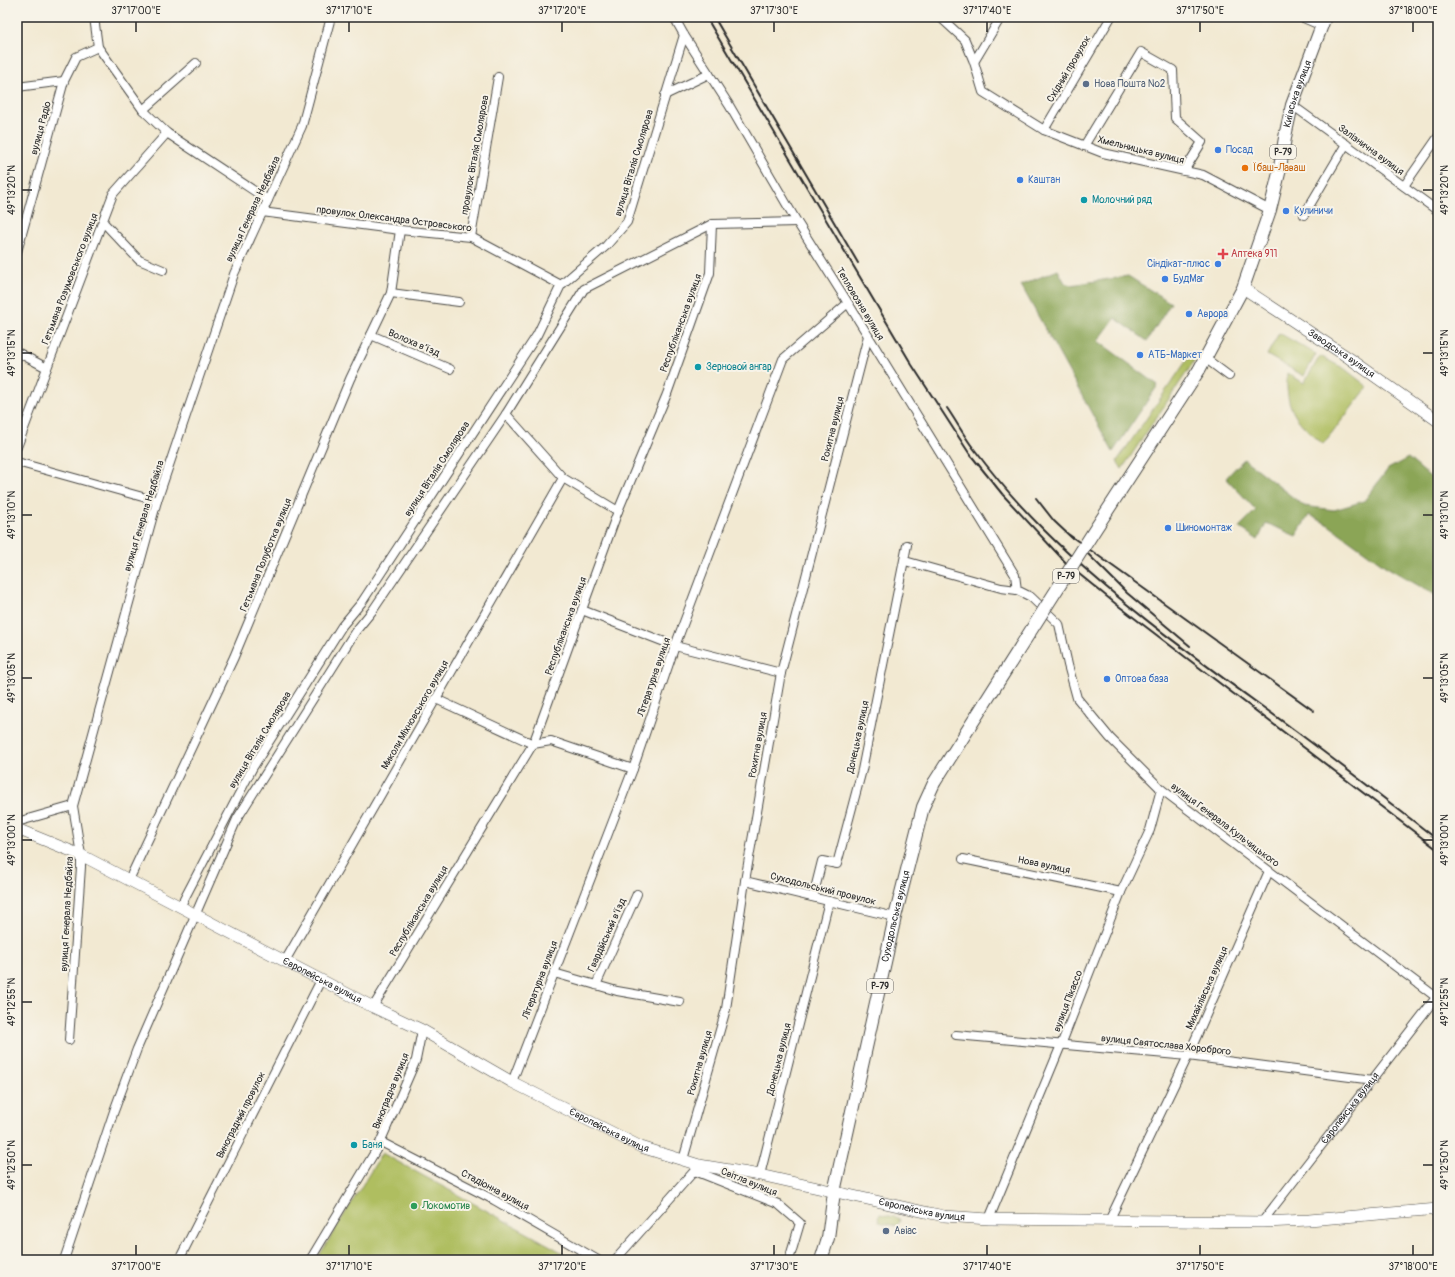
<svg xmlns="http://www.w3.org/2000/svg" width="1455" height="1277" font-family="Pangolin,sans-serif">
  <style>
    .green { fill: #afbe60; stroke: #6d7446 }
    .forest { fill: #8ba556; stroke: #5b6840 }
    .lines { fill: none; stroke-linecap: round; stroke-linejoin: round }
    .street-casing { stroke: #494844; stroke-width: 10 }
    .secondary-casing { stroke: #494844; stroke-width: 12 }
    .primary-casing { stroke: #494844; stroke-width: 14 }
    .street { stroke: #fff; stroke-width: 8 }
    .secondary { stroke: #fff; stroke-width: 11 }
    .primary { stroke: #fff; stroke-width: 12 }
    .rail { stroke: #2b2b2b; stroke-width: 2 }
    .primary-bridge-casing { stroke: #494844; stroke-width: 14; stroke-linecap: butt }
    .primary-bridge { stroke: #fff; stroke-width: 12 }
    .ticks { fill: none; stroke: #2b2b2b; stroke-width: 1.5 }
    .service-dot { fill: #5c6f8a; stroke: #f7f3e8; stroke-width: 1.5 }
    .shop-dot { fill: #3f7fe0; stroke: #f7f3e8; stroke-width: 1.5 }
    .food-dot { fill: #e8710a; stroke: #f7f3e8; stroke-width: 1.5 }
    .culture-dot { fill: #0f9aa8; stroke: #f7f3e8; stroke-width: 1.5 }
    .health-dot { fill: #e0444e; stroke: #f7f3e8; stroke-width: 1.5 }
    .leisure-dot { fill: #2e9e5b; stroke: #f7f3e8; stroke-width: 1.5 }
    .labels { text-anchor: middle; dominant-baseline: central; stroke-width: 4; stroke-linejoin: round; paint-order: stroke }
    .shield { fill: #f7f3e8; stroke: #686764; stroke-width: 1 }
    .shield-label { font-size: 9px; font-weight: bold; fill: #2b2b2b }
    .street-label { font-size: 10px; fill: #2b2b2b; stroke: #f7f3e8 }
    .service-label { font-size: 10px; fill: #4e5e75; stroke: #f7f3e8; text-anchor: start }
    .shop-label { font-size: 10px; fill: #366cbe; stroke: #f7f3e8; text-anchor: start }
    .food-label { font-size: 10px; fill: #c56008; stroke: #f7f3e8; text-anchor: start }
    .culture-label { font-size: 10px; fill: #0d838f; stroke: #f7f3e8; text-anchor: start }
    .health-label { font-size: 10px; fill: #be3a42; stroke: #f7f3e8; text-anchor: start }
    .leisure-label { font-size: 10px; fill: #27864d; stroke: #f7f3e8; text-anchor: start }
    .neatline { fill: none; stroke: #2b2b2b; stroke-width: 1.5 }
    .ticks-label { font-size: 10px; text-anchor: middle; fill: #2b2b2b }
  </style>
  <rect width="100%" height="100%" fill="#f7f3e8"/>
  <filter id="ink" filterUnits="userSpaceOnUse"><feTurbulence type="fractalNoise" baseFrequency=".025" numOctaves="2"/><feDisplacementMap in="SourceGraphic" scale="8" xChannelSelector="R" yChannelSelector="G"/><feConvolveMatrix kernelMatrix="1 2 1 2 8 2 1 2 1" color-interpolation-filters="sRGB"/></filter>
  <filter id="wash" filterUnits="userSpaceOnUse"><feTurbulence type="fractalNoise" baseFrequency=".012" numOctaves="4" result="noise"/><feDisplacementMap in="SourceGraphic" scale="16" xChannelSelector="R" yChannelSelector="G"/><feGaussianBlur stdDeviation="0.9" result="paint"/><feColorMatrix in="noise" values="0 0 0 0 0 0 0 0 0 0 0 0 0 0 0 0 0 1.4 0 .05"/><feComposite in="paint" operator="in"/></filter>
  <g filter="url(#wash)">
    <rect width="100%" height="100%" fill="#f2e9d2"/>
    <!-- green -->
    <path class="green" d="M1279,333L1316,354L1304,376L1267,355Z
      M1191,356L1194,357L1195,360L1122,469L1117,461L1189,357Z
      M1320,356L1345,369L1368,387L1323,444C1296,421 1285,410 1287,373L1304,383Z
      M382,1153L576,1260H320L317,1259Z
      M880,1214L899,1218L900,1222L896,1226L879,1222L878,1217Z"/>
    <!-- forest -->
    <path class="forest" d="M1058,270L1065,283L1071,285L1128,276L1171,303L1147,341L1115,318L1098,341L1158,385L1113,452L1021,285Z
      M1408,458L1435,481L1438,478V597L1385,566L1327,524L1309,515L1296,536L1266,523L1258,540L1239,527L1256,510L1226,478L1244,459L1304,506L1334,510L1364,501L1388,469Z"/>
  </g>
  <g filter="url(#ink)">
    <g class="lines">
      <defs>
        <g id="street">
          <path d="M94,17L98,47L143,110L167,133L268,200"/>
          <path d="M674,17L684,35L729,105L797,222L848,303L1015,575L1017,590L1031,597L1059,624L1068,665L1077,698L1110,738L1161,789L1436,997"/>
          <path d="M940,17L965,40L974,62L983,92L1044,130L1103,153L1203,175L1270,210"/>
          <path d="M1301,17L1322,26"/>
          <path d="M974,62L1001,17"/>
          <path d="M17,87L64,81"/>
          <path d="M665,95L709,74"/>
          <path d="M1292,105L1438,211"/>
          <path d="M143,110L196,63"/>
          <path d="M1044,130L1111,17"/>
          <path d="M1084,146L1141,52L1173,70L1175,118L1202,142L1184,171"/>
          <path d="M1404,186L1438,137"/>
          <path d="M262,212L400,230L471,237L561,285"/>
          <path d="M1304,215L1346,144"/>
          <path d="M103,222L139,260L163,270"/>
          <path d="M471,237L498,77"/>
          <path d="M17,252L64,81L76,57L98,47"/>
          <path d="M391,293L459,302"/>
          <path d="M371,335L450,369"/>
          <path d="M17,352L47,368"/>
          <path d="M1205,358L1229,376"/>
          <path d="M506,414L563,478L618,511"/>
          <path d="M17,447L113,194L167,133"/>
          <path d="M17,462L157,501"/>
          <path d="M905,561L1001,588L1017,590"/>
          <path d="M582,610L675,646L781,673"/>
          <path d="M436,699L533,744L551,741L633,769"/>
          <path d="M17,822L73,806"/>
          <path d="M963,859L1121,892"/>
          <path d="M129,880L234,657L350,379L391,293L400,230"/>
          <path d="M745,881L895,917"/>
          <path d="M813,897L822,861L837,864L862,770L907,545"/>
          <path d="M180,907L253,767L342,626L362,602L537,335L561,285L606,246L627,222L684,35"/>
          <path d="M285,961L563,478"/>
          <path d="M554,973L617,991L680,1002"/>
          <path d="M596,985L637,894"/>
          <path d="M373,1007L533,744L618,511L667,394L710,273L712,224"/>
          <path d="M956,1035L1188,1056L1373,1080"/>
          <path d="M69,1040L81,867V855L73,806L157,501L234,274L302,126L331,17"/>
          <path d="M512,1082L633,769L675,646L783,359L848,303"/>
          <path d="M381,1142L494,1200L598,1260"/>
          <path d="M683,1160L726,1009L745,881L781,673L868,336"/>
          <path d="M695,1171L778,1204L800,1223L789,1260"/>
          <path d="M760,1175L829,901"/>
          <path d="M989,1219L1061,1045L1121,892L1150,830L1161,789"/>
          <path d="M1109,1221L1188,1056L1269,871"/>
          <path id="s1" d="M1262,1222L1438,995"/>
          <path d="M64,1260L114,1111L137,1049L237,819L355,632L373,610L506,414L584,289L712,224L797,222"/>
          <path d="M179,1260L321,980"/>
          <path d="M310,1260L379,1145L416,1060L422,1030"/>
          <path d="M615,1260L697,1168"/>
        </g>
        <g id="secondary">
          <path id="s2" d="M1243,288L1349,358L1438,421"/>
          <path id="s3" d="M17,829L81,855L373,1007L422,1030L512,1082L641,1147L699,1165L760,1175L925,1212L944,1216L989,1219L1262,1222L1309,1220L1438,1209"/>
        </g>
        <g id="primary">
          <path id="s4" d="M1199,370L1243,288L1270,210L1279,173L1286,132L1292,105L1325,17"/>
          <path id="s5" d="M821,1260L828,1238L834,1192L895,917L923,807L934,783"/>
        </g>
      </defs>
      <!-- street casing -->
      <use href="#street" class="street-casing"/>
      <!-- secondary casing -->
      <use href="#secondary" class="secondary-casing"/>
      <!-- primary casing -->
      <use href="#primary" class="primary-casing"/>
      <!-- street -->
      <use href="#street" class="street"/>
      <!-- secondary -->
      <use href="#secondary" class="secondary"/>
      <!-- primary -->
      <use href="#primary" class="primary"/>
      <!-- rail -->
      <path class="rail" d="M706,17L912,365L969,453L1003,495L1068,565L1116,604L1438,850
        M714,17L858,263
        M947,408C956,421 964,436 974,449C995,477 1019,505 1043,529C1119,605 1207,666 1293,729C1342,765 1390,803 1438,840
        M1036,498L1054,521L1072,538
        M1068,534L1314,711
        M1088,554L1127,593L1190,646"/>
      <defs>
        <path id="primary-bridge" d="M934,783L1096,528L1199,370"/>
      </defs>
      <!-- primary-bridge casing -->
      <use href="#primary-bridge" class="primary-bridge-casing"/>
      <!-- primary-bridge -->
      <use href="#primary-bridge" class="primary-bridge"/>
    </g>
  </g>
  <!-- ticks -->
  <path class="ticks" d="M136,22V32M349,22V32M562,22V32M774,22V32M987,22V32M1200,22V32M1413,22V32M22,190H32M1423,190H1433M22,353H32M1423,353H1433M22,515H32M1423,515H1433M22,678H32M1423,678H1433M22,840H32M1423,840H1433M22,1002H32M1423,1002H1433M22,1165H32M1423,1165H1433M136,1245V1255M349,1245V1255M562,1245V1255M774,1245V1255M987,1245V1255M1200,1245V1255M1413,1245V1255"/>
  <!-- markers -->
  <g class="service-dot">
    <circle cx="1086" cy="84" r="4"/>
    <circle cx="886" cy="1231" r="4"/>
  </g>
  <g class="shop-dot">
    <circle cx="1218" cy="150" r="4"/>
    <circle cx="1020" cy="180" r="4"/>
    <circle cx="1286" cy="211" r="4"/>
    <circle cx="1218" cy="264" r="4"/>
    <circle cx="1165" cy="279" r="4"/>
    <circle cx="1189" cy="314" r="4"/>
    <circle cx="1140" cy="355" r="4"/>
    <circle cx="1168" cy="528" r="4"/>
    <circle cx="1107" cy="679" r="4"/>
  </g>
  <circle class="food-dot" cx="1245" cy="168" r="4"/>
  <g class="culture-dot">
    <circle cx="1084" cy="200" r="4"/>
    <circle cx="698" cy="367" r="4"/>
    <circle cx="354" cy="1145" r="4"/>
  </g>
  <path class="health-dot" d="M1221 248h4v4h4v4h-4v4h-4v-4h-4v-4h4z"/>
  <circle class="leisure-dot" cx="414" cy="1206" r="4"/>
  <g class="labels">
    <!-- shield labels -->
    <g class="shield">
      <rect x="1270" y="145" width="26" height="14" rx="3"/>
      <rect x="1053" y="569" width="26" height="14" rx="3"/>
      <rect x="867" y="979" width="26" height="14" rx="3"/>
    </g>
    <g class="shield-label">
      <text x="1283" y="152">Р-79</text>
      <text x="1066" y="576">Р-79</text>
      <text x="880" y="986">Р-79</text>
    </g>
    <!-- street labels -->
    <g class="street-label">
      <text transform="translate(1069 69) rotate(-59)">Східний провулок</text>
      <text stroke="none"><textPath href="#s4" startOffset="295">Київська вулиця</textPath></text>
      <text transform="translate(41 128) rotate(-75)">вулиця Радіо</text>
      <text transform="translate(1141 150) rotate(14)">Хмельницька вулиця</text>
      <text transform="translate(1371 150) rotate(36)">Залізнична вулиця</text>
      <text transform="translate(475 155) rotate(-80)">провулок Віталія Смолярова</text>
      <text transform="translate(634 163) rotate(-73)">вулиця Віталія Смолярова</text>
      <text transform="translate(253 209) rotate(-65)">вулиця Генерала Недбайла</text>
      <text transform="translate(394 219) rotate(7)">провулок Олександра Островського</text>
      <text transform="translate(70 279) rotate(-69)">Гетьмана Розумовського вулиця</text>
      <text transform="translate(860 304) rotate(59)">Тепловозна вулиця</text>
      <text transform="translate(681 323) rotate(-70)">Республіканська вулиця</text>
      <text transform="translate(414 343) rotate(23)">Волоха в’їзд</text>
      <text stroke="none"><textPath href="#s2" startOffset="118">Заводська вулиця</textPath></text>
      <text transform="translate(833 429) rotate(-76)">Рокитна вулиця</text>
      <text transform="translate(437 469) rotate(-57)">вулиця Віталія Смолярова</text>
      <text transform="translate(144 516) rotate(-73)">вулиця Генерала Недбайла</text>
      <text transform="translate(266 555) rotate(-68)">Гетьмана Полуботка вулиця</text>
      <text transform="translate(566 626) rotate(-70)">Республіканська вулиця</text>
      <text transform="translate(654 677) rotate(-71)">Літературна вулиця</text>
      <text transform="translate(415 715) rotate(-60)">Миколи Міхновського вулиця</text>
      <text transform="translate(858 737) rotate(-78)">Донецька вулиця</text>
      <text transform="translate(260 740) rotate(-59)">вулиця Віталія Смолярова</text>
      <text transform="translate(758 745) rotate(-80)">Рокитна вулиця</text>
      <text transform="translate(1225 825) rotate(37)">вулиця Генерала Кульчицького</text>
      <text transform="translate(1044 865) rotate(12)">Нова вулиця</text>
      <text transform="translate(823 889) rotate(14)">Суходольський провулок</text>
      <text transform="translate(419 911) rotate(-59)">Республіканська вулиця</text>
      <text transform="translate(67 914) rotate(-87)">вулиця Генерала Недбайла</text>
      <text stroke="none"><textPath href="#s5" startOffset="352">Суходольська вулиця</textPath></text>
      <text transform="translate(607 935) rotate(-66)">Гвардійський в’їзд</text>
      <text stroke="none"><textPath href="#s3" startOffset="341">Європейська вулиця</textPath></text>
      <text transform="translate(540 980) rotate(-69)">Літературна вулиця</text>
      <text transform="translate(1207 988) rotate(-66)">Михайлівська вулиця</text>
      <text transform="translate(1068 1001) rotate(-69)">вулиця Пікассо</text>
      <text transform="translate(1166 1045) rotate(6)">вулиця Святослава Хороброго</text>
      <text transform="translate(779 1059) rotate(-76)">Донецька вулиця</text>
      <text transform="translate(700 1063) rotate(-74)">Рокитна вулиця</text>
      <text transform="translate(391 1091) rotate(-68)">Виноградна вулиця</text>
      <text stroke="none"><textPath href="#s1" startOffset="144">Європейська вулиця</textPath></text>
      <text transform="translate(241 1115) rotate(-63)">Виноградний провулок</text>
      <text stroke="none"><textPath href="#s3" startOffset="665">Європейська вулиця</textPath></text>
      <text transform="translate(749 1182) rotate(22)">Світла вулиця</text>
      <text transform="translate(495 1190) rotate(28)">Стадіонна вулиця</text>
      <text stroke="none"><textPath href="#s3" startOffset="989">Європейська вулиця</textPath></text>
    </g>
    <!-- service labels -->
    <g class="service-label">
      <text x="1094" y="84">Нова Пошта №2</text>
      <text x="894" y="1231">Авіас</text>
    </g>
    <!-- shop labels -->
    <g class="shop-label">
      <text x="1226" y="150">Посад</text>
      <text x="1028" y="180">Каштан</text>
      <text x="1294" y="211">Кулиничи</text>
      <text x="1210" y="264" text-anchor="end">Сіндікат-плюс</text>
      <text x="1173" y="279">БудМаг</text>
      <text x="1197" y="314">Аврора</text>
      <text x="1148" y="355">АТБ-Маркет</text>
      <text x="1176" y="528">Шиномонтаж</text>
      <text x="1115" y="679">Оптова база</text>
    </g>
    <!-- food labels -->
    <g class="food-label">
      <text x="1253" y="168">Їбаш-Лаваш</text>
    </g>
    <!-- culture labels -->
    <g class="culture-label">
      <text x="1092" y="200">Молочний ряд</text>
      <text x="706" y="367">Зерновой ангар</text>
      <text x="362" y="1145">Баня</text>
    </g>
    <!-- health labels -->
    <g class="health-label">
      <text x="1231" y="254">Аптека 911</text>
    </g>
    <!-- leisure labels -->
    <g class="leisure-label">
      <text x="422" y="1206">Локомотив</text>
    </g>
  </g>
  <!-- margin -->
  <rect width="1455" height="1277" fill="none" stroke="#f7f3e8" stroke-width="44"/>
  <rect x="22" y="22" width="1411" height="1233" class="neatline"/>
  <g class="ticks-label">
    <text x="136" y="14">37°17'00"E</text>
    <text x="349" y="14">37°17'10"E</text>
    <text x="562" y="14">37°17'20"E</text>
    <text x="774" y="14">37°17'30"E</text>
    <text x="987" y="14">37°17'40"E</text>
    <text x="1200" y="14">37°17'50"E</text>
    <text x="1413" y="14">37°18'00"E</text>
    <text transform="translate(11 190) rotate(-90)" y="4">49°13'20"N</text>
    <text transform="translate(1444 190) rotate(-90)" y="4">49°13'20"N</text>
    <text transform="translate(11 353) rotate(-90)" y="4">49°13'15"N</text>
    <text transform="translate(1444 353) rotate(-90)" y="4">49°13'15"N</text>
    <text transform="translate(11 515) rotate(-90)" y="4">49°13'10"N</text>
    <text transform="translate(1444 515) rotate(-90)" y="4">49°13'10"N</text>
    <text transform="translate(11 678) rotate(-90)" y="4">49°13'05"N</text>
    <text transform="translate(1444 678) rotate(-90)" y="4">49°13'05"N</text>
    <text transform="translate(11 840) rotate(-90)" y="4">49°13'00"N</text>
    <text transform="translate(1444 840) rotate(-90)" y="4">49°13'00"N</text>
    <text transform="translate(11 1002) rotate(-90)" y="4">49°12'55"N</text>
    <text transform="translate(1444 1002) rotate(-90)" y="4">49°12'55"N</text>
    <text transform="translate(11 1165) rotate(-90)" y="4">49°12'50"N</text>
    <text transform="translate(1444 1165) rotate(-90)" y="4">49°12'50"N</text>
    <text x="136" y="1270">37°17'00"E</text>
    <text x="349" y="1270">37°17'10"E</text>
    <text x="562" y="1270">37°17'20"E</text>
    <text x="774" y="1270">37°17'30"E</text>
    <text x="987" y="1270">37°17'40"E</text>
    <text x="1200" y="1270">37°17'50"E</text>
    <text x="1413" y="1270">37°18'00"E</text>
  </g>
</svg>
